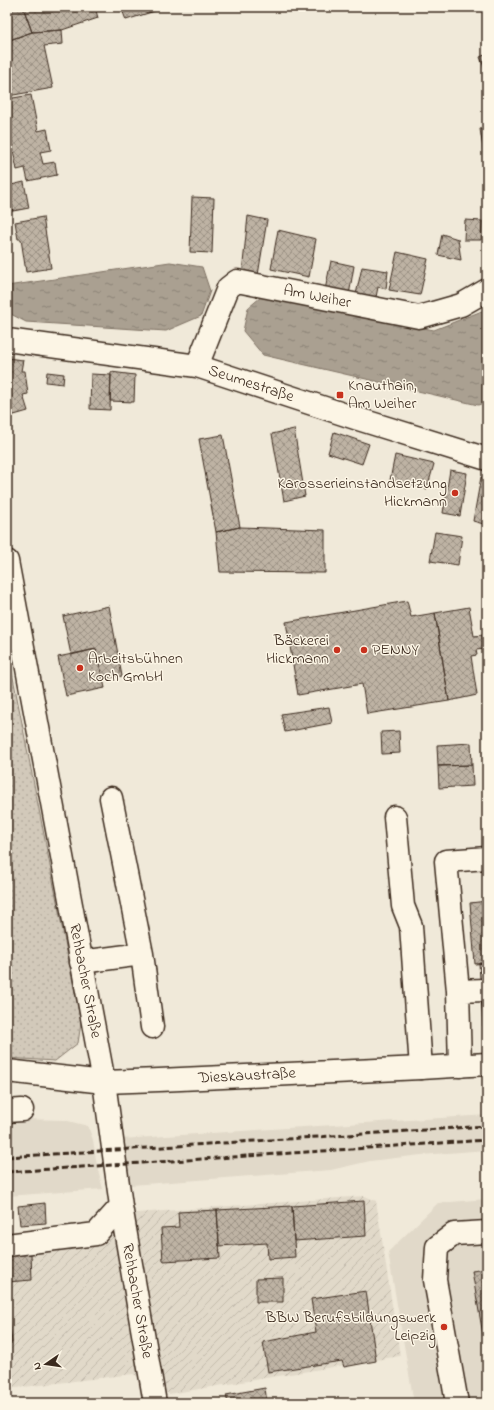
<svg xmlns="http://www.w3.org/2000/svg" width="494" height="1410" font-family="'Indie Flower',sans-serif">
  <style>
    .built { fill: #e1d9c9 }
    .industrial { fill: url(#industrial-furrows) }
    .grass { fill: url(#grass-dots); stroke: #867a6c }
    .water { fill: url(#water-ripples); stroke: #7e7163 }
    .building { fill: url(#building-cross-hatch); stroke: #3b2a1e }
    .lines { fill: none; stroke-linecap: round; stroke-linejoin: round }
    .minor-casing { stroke: #3b2a1e; stroke-width: 25 }
    .major-casing { stroke: #3b2a1e; stroke-width: 25 }
    .minor { stroke: #fcf5e5; stroke-width: 22 }
    .major { stroke: #fcf5e5; stroke-width: 22 }
    .rail { stroke: #3b2a1e; stroke-width: 3; stroke-dasharray: 6 3; stroke-linecap: butt }
    .poi-dot { fill: #c8321e; stroke: #fcf5e5; stroke-width: 1.5 }
    .labels { text-anchor: middle; dominant-baseline: central; stroke-width: 3; stroke-linejoin: round; paint-order: stroke }
    .street-label { font-size: 16px; fill: #3b2a1e; stroke: #fcf5e5 }
    .poi-label { font-size: 16px; fill: #3b2a1e; stroke: #fcf5e5; text-anchor: start }
  </style>
  <defs>
    <pattern id="industrial-furrows" width="10" height="10" patternUnits="userSpaceOnUse"><rect width="10" height="10" fill="#e1d9c9"/><path d="M-1 1l2-2M0 10L10 0M9 11l2-2" fill="none" stroke="#c2baac"/></pattern>
    <pattern id="grass-dots" width="8" height="8" patternUnits="userSpaceOnUse"><rect width="8" height="8" fill="#d2c9ba"/><path d="M2 2h.1M6 6h.1" fill="none" stroke="#b5ad9f" stroke-width="1.8" stroke-linecap="round"/></pattern>
    <pattern id="water-ripples" width="26" height="14" patternUnits="userSpaceOnUse"><rect width="26" height="14" fill="#aaa091"/><path d="M2 4q2-2 4 0t4 0M15 11q2-2 4 0t4 0" fill="none" stroke="#8c8376"/></pattern>
    <pattern id="building-cross-hatch" width="8" height="8" patternUnits="userSpaceOnUse"><rect width="8" height="8" fill="#beb3a4"/><path d="M0 0l8 8M0 8l8-8" fill="none" stroke="#9c9285"/></pattern>
  </defs>
  <rect width="100%" height="100%" fill="#f0e9d9"/>
  <filter id="ink" filterUnits="userSpaceOnUse"><feTurbulence type="fractalNoise" baseFrequency=".025" numOctaves="2"/><feDisplacementMap in="SourceGraphic" scale="8" xChannelSelector="R" yChannelSelector="G"/><feConvolveMatrix kernelMatrix="1 2 1 2 8 2 1 2 1" color-interpolation-filters="sRGB"/></filter>
  <g filter="url(#ink)">
    <!-- built -->
    <path class="built" d="M487,1115V1150L421,1155L370,1161L331,1170L131,1185L121,1139Z
      M22,1119L64,1120L88,1126L93,1140L97,1166L103,1189L7,1196V1120Z
      M487,1199V1403H414L388,1252L438,1203Z"/>
    <!-- industrial -->
    <path class="industrial" d="M365,1196L376,1201L400,1356L169,1394L133,1374L7,1389V1251L101,1242L137,1213Z"/>
    <!-- grass -->
    <path class="grass" d="M7,647L81,1023L78,1043L55,1061L7,1058Z"/>
    <!-- water -->
    <path class="water" d="M170,262L202,267L210,291L201,316L166,331L26,322L7,312V286Z
      M261,297L434,330L487,309V402L478,405L263,355L243,331L248,308Z"/>
    <!-- building -->
    <path class="building" d="M7,7H23L32,32L7,41Z
      M32,7H95L98,18L62,30L32,32L24,10Z
      M121,7H154L155,11L126,20Z
      M62,30L63,44L44,46L53,88L8,96L7,41L32,32Z
      M487,54V75L480,57Z
      M31,95L38,131L47,129L51,150L40,152L43,164L55,162L57,175L28,181L25,168L17,170L7,120V99Z
      M487,128V155H484L480,129Z
      M24,182L29,208L13,211L7,186Z
      M7,186L13,211L7,212Z
      M192,197L214,198L212,253L190,252Z
      M248,216L267,220L258,275L242,273Z
      M43,217L51,268L26,272L21,239H18L15,222Z
      M465,220L482,221L481,240H464Z
      M278,230L316,239L309,277L271,269Z
      M442,234L458,239L461,260L438,255Z
      M397,252L428,259L420,295L389,290Z
      M331,261L354,266L349,295L325,290Z
      M362,267L388,271L386,289L378,287L375,302L355,299Z
      M7,358L23,360L21,371H25L28,394L23,395L28,411L7,417Z
      M47,372L64,374L63,384L46,382Z
      M111,372L135,375L134,402L110,401Z
      M91,374L111,375L110,410L90,409Z
      M294,429L305,496L284,501L272,434Z
      M334,432L369,444L362,464L328,453Z
      M223,435L240,527L216,532L199,439Z
      M395,455L434,464L427,489L390,480Z
      M450,470L467,473L460,516L443,513Z
      M481,477L487,479V525L473,521Z
      M240,527L325,530V573L220,572L216,532Z
      M435,532L462,536L458,565L430,561Z
      M407,601L411,617L435,613L449,701L367,714L362,684L298,695L286,622Z
      M109,606L122,676L103,679L96,649L71,655L63,616Z
      M469,607L474,636L482,635L485,649L476,650L477,655L471,656L477,695L449,701L435,613Z
      M96,649L105,688L66,696L58,657Z
      M329,707L332,723L285,732L281,714Z
      M399,731L400,753L382,754L381,732Z
      M471,743L472,765L438,766L437,745Z
      M472,765L473,786L439,788L438,766Z
      M487,901V963L475,964L470,903Z
      M479,963H487V1026H483Z
      M364,1201L366,1236L294,1241L292,1206Z
      M45,1203L46,1223L20,1225L18,1206Z
      M292,1206L295,1257L268,1259L267,1243L219,1246L217,1210Z
      M217,1210L220,1258L163,1261L161,1228L179,1227L178,1212Z
      M31,1254L32,1280L7,1282V1256Z
      M487,1269V1358L472,1271Z
      M283,1278V1302H256V1279Z
      M366,1291L376,1361L344,1367L342,1361L268,1372L263,1342L316,1332L311,1299Z
      M7,1307H8L12,1343L7,1344Z
      M265,1388L267,1403H228L226,1395Z"/>
    <g class="lines">
      <defs>
        <path id="minor" d="M7,340L197,366L355,418L487,459
          M197,366L228,288L237,281L419,317L461,305L487,290
          M7,561L104,1082L121,1206L155,1403
          M111,798L142,954L152,1027
          M395,817L403,906L411,926L421,1068
          M81,962L142,954
          M458,991L446,861L487,858
          M460,1066L458,991L485,990
          M7,1111L22,1110
          M7,1245L96,1234L121,1206
          M457,1403L435,1280L437,1247L454,1234L487,1232"/>
        <path id="major" d="M7,1071L104,1082L159,1080L421,1068L487,1064"/>
      </defs>
      <!-- minor casing -->
      <use href="#minor" class="minor-casing"/>
      <!-- major casing -->
      <use href="#major" class="major-casing"/>
      <!-- minor -->
      <use href="#minor" class="minor"/>
      <!-- major -->
      <use href="#major" class="major"/>
      <!-- rail -->
      <path class="rail" d="M7,1157L487,1126
        M7,1172L487,1140"/>
    </g>
  </g>
  <!-- markers -->
  <g class="poi-dot">
    <rect x="336" y="391" width="8" height="8" rx="2"/>
    <circle cx="455" cy="493" r="4"/>
    <circle cx="337" cy="650" r="4"/>
    <circle cx="364" cy="650" r="4"/>
    <circle cx="80" cy="668" r="4"/>
    <circle cx="444" cy="1327" r="4"/>
  </g>
  <g class="labels">
    <!-- street labels -->
    <g class="street-label">
      <text transform="translate(317 297) rotate(11)">Am Weiher</text>
      <text transform="translate(251 384) rotate(18)">Seumestraße</text>
      <text transform="translate(85 981) rotate(79)">Rehbacher Straße</text>
      <text transform="translate(247 1076) rotate(-3)">Dieskaustraße</text>
      <text transform="translate(137 1301) rotate(80)">Rehbacher Straße</text>
    </g>
    <!-- poi labels -->
    <g class="poi-label">
      <text x="348" y="386">Knauthain,<tspan x="348" dy="18">Am Weiher</tspan></text>
      <text x="447" y="484" text-anchor="end">Karosserieinstandsetzung<tspan x="447" dy="18">Hickmann</tspan></text>
      <text x="329" y="641" text-anchor="end">Bäckerei<tspan x="329" dy="18">Hickmann</tspan></text>
      <text x="372" y="650">PENNY</text>
      <text x="88" y="659">Arbeitsbühnen<tspan x="88" dy="18">Koch GmbH</tspan></text>
      <text x="436" y="1318" text-anchor="end">BBW Berufsbildungswerk<tspan x="436" dy="18">Leipzig</tspan></text>
    </g>
  </g>
  <!-- margin -->
  <rect width="494" height="1410" fill="none" stroke="#fcf5e5" stroke-width="24"/>
  <rect x="12" y="12" width="470" height="1386" fill="none" stroke="#3b2a1e" stroke-width="1.5" filter="url(#ink)"/>
  <!-- north arrow -->
  <g transform="translate(46 1364) rotate(257)" stroke="#fcf5e5" stroke-width="3" paint-order="stroke">
  <path d="M0-3L7 15L0 10L-7 15Z" fill="#3b2a1e"/>
  <text y="-6" font-size="11" font-weight="bold" text-anchor="middle" fill="#3b2a1e">N</text>
  </g>
</svg>
